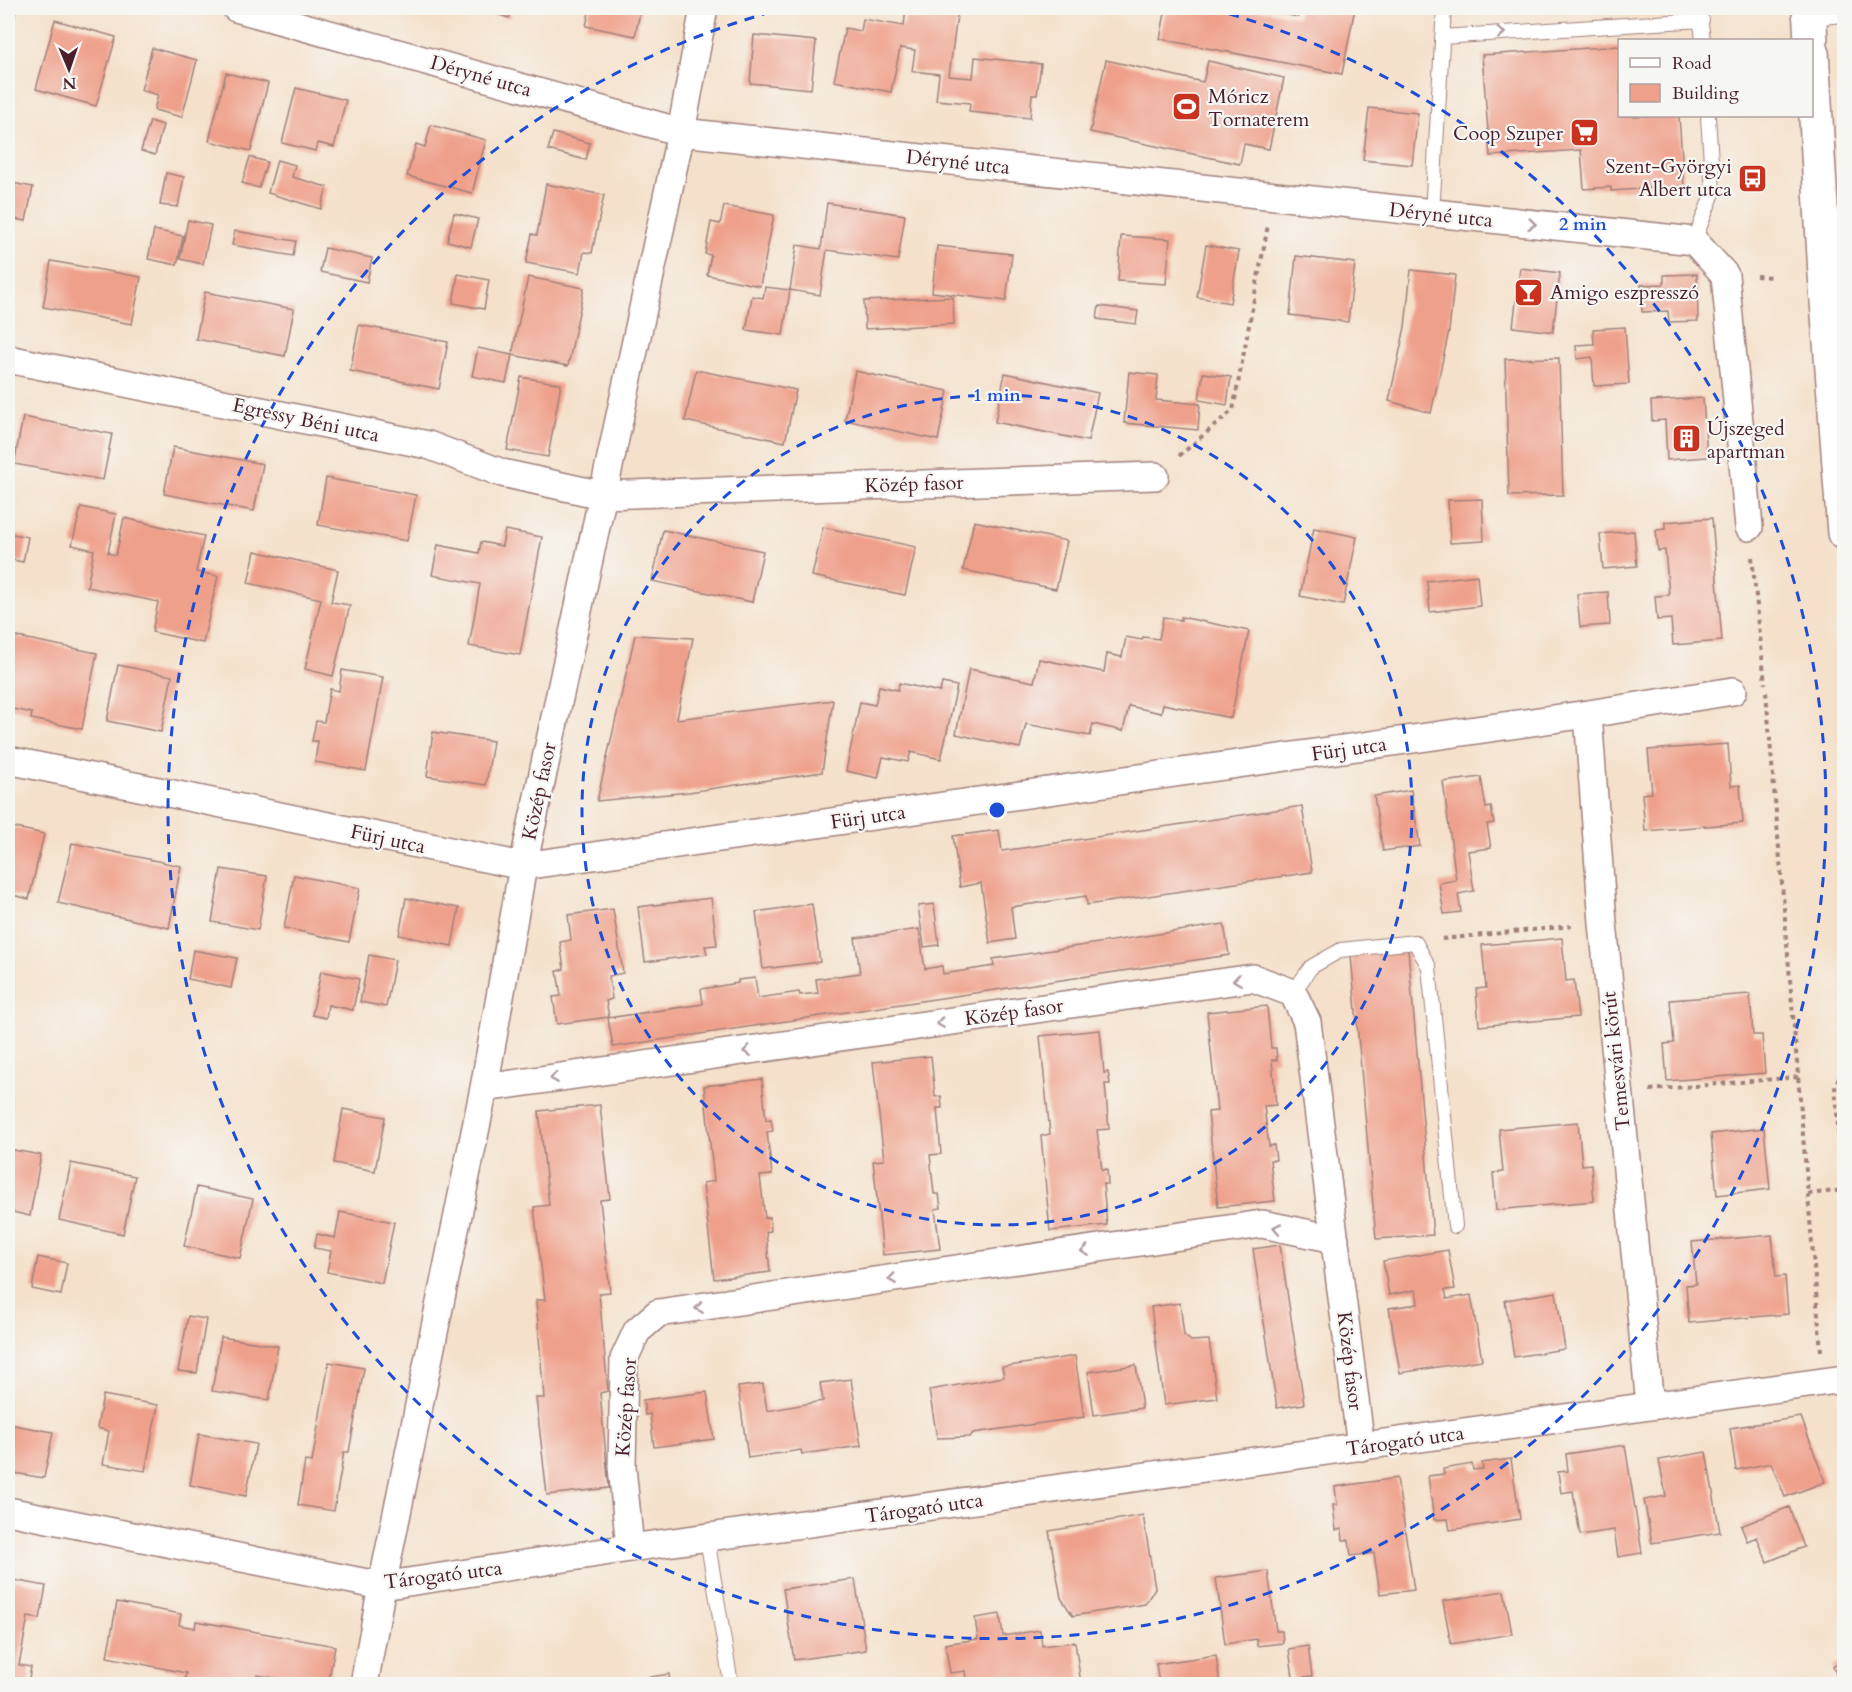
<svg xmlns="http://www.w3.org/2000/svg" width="1852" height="1692" font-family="Cardo,serif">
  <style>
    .building { fill: #efa08b }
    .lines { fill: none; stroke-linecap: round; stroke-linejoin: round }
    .service-casing { stroke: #a0807b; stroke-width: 16 }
    .minor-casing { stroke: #a0807b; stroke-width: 30 }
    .primary-casing { stroke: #a0807b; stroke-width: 36 }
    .path { stroke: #a0807b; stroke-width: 4; stroke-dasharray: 4.5 4.5; stroke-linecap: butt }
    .service { stroke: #fff; stroke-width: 14 }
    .minor { stroke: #fff; stroke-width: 27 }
    .primary { stroke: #fff; stroke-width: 33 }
    .oneway { stroke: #ae9aa0 }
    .ring { fill: none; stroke: #1d4ed8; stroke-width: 3; stroke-dasharray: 10 8 }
    .labels { text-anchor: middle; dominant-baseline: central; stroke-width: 4.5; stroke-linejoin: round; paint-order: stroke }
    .street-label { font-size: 20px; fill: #4a1f2b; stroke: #f6f6f2 }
    .poi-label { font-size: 20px; fill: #4a1f2b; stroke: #f6f6f2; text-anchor: start }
    .centre { fill: #1d4ed8; stroke: #f6f6f2; stroke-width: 3 }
    .ring-label { font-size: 18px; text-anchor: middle; font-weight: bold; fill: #1d4ed8; stroke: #f6f6f2; stroke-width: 4.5; stroke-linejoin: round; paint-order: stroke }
  </style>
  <rect width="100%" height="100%" fill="#f6f6f2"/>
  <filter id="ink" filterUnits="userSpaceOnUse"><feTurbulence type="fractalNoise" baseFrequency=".0167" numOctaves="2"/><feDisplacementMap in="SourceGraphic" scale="12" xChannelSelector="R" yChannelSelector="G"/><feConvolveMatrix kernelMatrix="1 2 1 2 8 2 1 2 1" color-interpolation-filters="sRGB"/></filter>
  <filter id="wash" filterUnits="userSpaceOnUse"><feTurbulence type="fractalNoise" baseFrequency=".008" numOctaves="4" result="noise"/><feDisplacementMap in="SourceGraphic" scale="24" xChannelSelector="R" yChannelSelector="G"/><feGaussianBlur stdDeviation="1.35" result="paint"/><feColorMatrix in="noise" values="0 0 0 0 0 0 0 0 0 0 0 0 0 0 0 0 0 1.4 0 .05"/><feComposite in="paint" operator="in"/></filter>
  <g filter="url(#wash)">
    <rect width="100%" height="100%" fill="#f5e1cb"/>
    <g id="blocks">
      <!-- building -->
      <path class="building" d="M8,8L16,10L8,42Z
        M476,8H512L509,18Z
        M590,8H641L635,36L586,26Z
        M906,8H958L949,76L973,78L975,57L1041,64L1037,95H1032L1030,118L969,112L970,103L936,100L939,74L912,71L915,50L900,48L891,92L834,81L845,28L861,31L863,19L904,26Z
        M1166,8H1251L1298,17L1300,8H1355L1342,74L1160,39Z
        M55,20L116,37L96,106L36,89Z
        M754,35L816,41L811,89L750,83Z
        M1620,46V116H1679L1684,186L1611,191V187L1584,189L1581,150L1490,156L1482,55Z
        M152,48L197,60L182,117L154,110L158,95L141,90Z
        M1106,60L1203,82L1208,61L1284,78L1269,149L1244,144L1240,164L1090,132Z
        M226,73L268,83L251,151L209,141Z
        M296,88L346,100L334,147L318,143L316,151L282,143Z
        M1369,108L1418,113L1412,165L1363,160Z
        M150,121L163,125L155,155L141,151Z
        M431,125L486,140L472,193L407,176L416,144L425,147Z
        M553,133L590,143L586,160L548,150Z
        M250,157L267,162L259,188L242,183Z
        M277,160L295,165L292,177L327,187L321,209L268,193Z
        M166,173L184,177L178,207L160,205Z
        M12,183L33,187L26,221L8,218V204Z
        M546,184L604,195L592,253L584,252L580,273L526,263L532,234L537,235Z
        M827,203L905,215L898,260L827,250L820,295L790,290L783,335L746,330L752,296L763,298L765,287L790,290L797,245L821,249Z
        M724,206L774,215L760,286L707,275L711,255L705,254L711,222L720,224Z
        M454,213L478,219L471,247L447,241Z
        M188,220L211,225L203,264L180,259Z
        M154,230L183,236L177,265L148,259Z
        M235,231L296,241L293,256L232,245Z
        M1121,236L1170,239L1166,284L1118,281Z
        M1206,245L1239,251L1230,303L1197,297Z
        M937,246L1012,254L1006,301L932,292Z
        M325,248L372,258L367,282L320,272Z
        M1296,256L1355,263L1348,322L1290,315Z
        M51,261L141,277L132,324L43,307Z
        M1520,268L1560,273L1553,332L1513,327Z
        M1411,270L1455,275L1449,331L1431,413L1389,401L1405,327Z
        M458,274L489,280L484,309L453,303Z
        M1697,274L1698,321L1669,322L1668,311L1642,312L1641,285L1664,284V275Z
        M528,277L584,288L568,366L512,355Z
        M205,292L294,309L285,356L196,339Z
        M953,297L954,324L865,329L864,301Z
        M1099,306L1138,311L1136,324L1097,319Z
        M359,325L448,342L439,389L350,371Z
        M1625,327L1629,384L1594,386L1592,357L1577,359L1576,345L1594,344L1593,329Z
        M478,348L512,355L506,383L472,376Z
        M1559,358L1563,495L1509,496L1505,359Z
        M696,370L796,390L785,442L685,421Z
        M855,371L948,391L938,440L845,420Z
        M1129,372L1158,375L1156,400L1200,404L1198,430L1124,423Z
        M1005,373L1098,393L1088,441L995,422Z
        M1203,373L1231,377L1227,405L1199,400Z
        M521,377L561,384L548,457L507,450Z
        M1703,398L1707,457L1667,460L1665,420L1652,421L1651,401Z
        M23,417L112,434L103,480L14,464Z
        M173,447L263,464L254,511L164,494Z
        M326,478L416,495L407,541L318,525Z
        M1482,499L1484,541L1450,543L1448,500Z
        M81,507L116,514L108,553L116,555L124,518L204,536L196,572L218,576L203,643L152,632L158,602L87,587L94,550L72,545Z
        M1712,518L1722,641L1673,645L1671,619L1657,620L1655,596L1669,595L1665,550L1658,551L1656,530L1665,529V522Z
        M974,521L1067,541L1056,589L963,570Z
        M823,527L916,547L905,595L812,576Z
        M1314,528L1357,537L1343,605L1300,596Z
        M505,530L542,537L520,655L469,646L480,584L432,575L438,545L479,553L481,542L502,546Z
        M663,530L763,551L752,602L652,581Z
        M1634,531L1637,566L1603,569L1600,534Z
        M8,533L28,537L23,562L8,559Z
        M255,551L338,570L331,602L350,605L333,676L305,669L321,599L248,583Z
        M1477,575L1480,606L1430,612L1427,581Z
        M1608,592L1610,625L1580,627L1577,594Z
        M1163,617L1181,620V617L1249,631L1231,718L1163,704L1161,713L1129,706L1123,731L1093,724L1090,736L1026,724L1020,748L956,734L969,669L1034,682L1039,659L1104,672L1107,654L1122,657L1126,637L1142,640L1143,637L1159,639Z
        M8,635L97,653L82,729L31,719L32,713L8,708Z
        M635,635L693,638L677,719L833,700L822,772L689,792L597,801Z
        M118,665L172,676L161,732L107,721Z
        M342,670L383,677L366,771L315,762L318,741H312L316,721L324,722L330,689L339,691Z
        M899,683L940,692L942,683L957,686L941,759L911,752L908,762L883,757L878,778L846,771L860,702L875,705L879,686L898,690Z
        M433,732L493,741L486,785L427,776Z
        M1728,744L1731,786L1740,785L1743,823L1645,831L1642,794L1652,793L1648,750Z
        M1481,777L1486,808L1491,807L1494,823L1487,824L1491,848L1468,851L1474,891L1458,894L1461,912L1444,914L1439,883L1456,880L1443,782Z
        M1411,790L1420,846L1383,851L1374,796Z
        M1302,806L1312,872L1087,905L1086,896L1011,907L1015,939L990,943L981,883L960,887L953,836L999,830L1002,851Z
        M12,827L44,834L29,899L8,894V847Z
        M72,843L181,866L169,928L58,903Z
        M221,869L267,876L258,930L212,922Z
        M294,875L360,888L349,942L284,928Z
        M406,898L459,908L452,946L399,935Z
        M711,898L717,945L705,946L707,954L645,962L638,907Z
        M812,904L820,962L763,969L756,912Z
        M934,904L939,945L924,947L918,906Z
        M613,909L623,973L609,976L612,999L606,1001L609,1017L557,1024L553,997L561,996L557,971L564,969L560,942L571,940L568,915Z
        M1224,924L1229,955L613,1047L608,1018L703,1004L701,989L738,983V980L755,978L758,998L799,992L800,995L818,993L816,979L860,973L855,938L919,929L925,969L942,966L943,974L994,966L993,959Z
        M1562,938L1566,981L1574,980L1578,1017L1479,1026L1476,989L1486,988L1482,945Z
        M193,950L237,958L231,988L188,979Z
        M1408,950L1433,1235L1376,1239L1351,955Z
        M369,955L395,960L386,1007L360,1002Z
        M321,971L359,979L353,1010L328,1005L326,1018L312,1015Z
        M1750,994L1753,1035H1762L1765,1073L1667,1081L1664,1044L1674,1043L1670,1000Z
        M1267,1006L1271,1048H1276L1277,1060H1272L1276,1105L1264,1106L1269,1146L1274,1145L1276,1160H1270L1275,1201L1218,1207L1208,1112L1217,1111L1207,1012Z
        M1100,1030L1104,1073L1108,1072L1110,1084H1105L1109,1129L1097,1130L1102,1170L1107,1169L1108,1184H1103L1107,1225L1050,1231L1041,1136L1050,1134L1040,1036Z
        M931,1056L935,1097L941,1096L942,1108H937L941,1154L930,1155L934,1194H939L941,1208L935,1209L940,1249L883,1255L873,1161L884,1160L873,1062Z
        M762,1079L766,1120L771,1119L773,1131L767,1132L772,1175L760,1176L765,1218L770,1217L771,1231L766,1232L770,1272L714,1279L703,1183L714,1181L704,1086Z
        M600,1105L610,1199L600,1200L610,1292L599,1293L608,1391L600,1393L609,1488L547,1495L536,1398H544L536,1300H545L534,1207L549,1205L539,1111Z
        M343,1109L385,1117L375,1171L334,1163Z
        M1578,1122L1582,1165L1591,1164L1594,1201L1496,1210L1493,1173L1503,1172L1499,1129Z
        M1764,1128L1770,1189L1717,1195L1711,1134Z
        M8,1149L41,1155L30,1216L8,1211Z
        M71,1163L135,1176L123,1234L59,1220Z
        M197,1187L253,1199L240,1258L184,1246Z
        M340,1212L394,1222L382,1283L327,1272L331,1251L314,1248L317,1234L335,1238Z
        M1772,1235L1776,1277L1785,1276L1788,1314L1689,1323L1686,1285L1696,1284L1692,1242Z
        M1280,1245L1304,1404L1277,1408L1253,1249Z
        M1448,1250L1455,1289L1445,1290L1447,1299L1471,1295L1482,1360L1400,1373L1389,1308L1418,1304L1416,1290L1389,1295L1383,1261Z
        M38,1257L67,1263L61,1295L32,1289Z
        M1556,1292L1565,1349L1514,1357L1505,1300Z
        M1180,1303L1184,1335L1191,1341L1209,1340L1217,1398L1164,1405L1151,1307Z
        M188,1316L206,1319L197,1373L178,1371Z
        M221,1337L278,1346L269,1400L212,1391Z
        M1075,1356L1084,1417L973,1433L970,1437L937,1438L929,1390L1004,1377L1002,1367Z
        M329,1362L364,1368L349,1452H344L334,1511L298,1505L305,1461L312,1462Z
        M1136,1365L1142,1408L1094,1415L1088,1372Z
        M851,1379L861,1446L802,1454L801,1450L748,1458L738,1387L763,1384L767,1411L823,1401L820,1383Z
        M707,1392L714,1439L654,1447L650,1414L645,1415L643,1400Z
        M103,1395L158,1405L145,1471L103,1464L109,1431L97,1428Z
        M1801,1417L1825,1482L1785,1497L1771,1463L1736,1470L1730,1428Z
        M8,1424L53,1432L44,1478L8,1472Z
        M199,1434L256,1444L246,1496L190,1485Z
        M1625,1445L1642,1553L1618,1557L1614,1530L1580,1535L1573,1491L1561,1493L1558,1472L1568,1471L1566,1454Z
        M1706,1452L1720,1532L1652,1543L1644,1500L1666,1496L1659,1460Z
        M1511,1459L1520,1519L1450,1530L1448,1519L1434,1520L1428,1476L1444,1474L1443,1469L1472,1464L1473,1470L1483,1469L1482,1463Z
        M1397,1478L1414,1590L1380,1594L1374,1553L1351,1556L1349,1540H1343L1342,1529L1336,1530L1333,1505H1337L1335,1487Z
        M1789,1507L1804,1547L1767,1562L1757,1537L1747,1541L1741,1526Z
        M1143,1515L1155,1588L1145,1604L1073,1616L1061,1598L1049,1531Z
        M1268,1571L1276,1631H1282L1283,1643L1257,1646V1639L1225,1644L1216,1578Z
        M8,1579L46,1586L40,1619L28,1617L19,1665L31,1667L28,1684H8Z
        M855,1579L866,1650L794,1660L783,1589Z
        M1504,1591L1512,1634L1451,1644L1443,1601Z
        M117,1602L181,1614L179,1625L195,1628L196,1621L335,1646L328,1684H284L285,1680L257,1675L256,1684H184L186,1673L107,1657Z
        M1000,1614L1003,1636L1040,1630L1042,1646L1075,1642L1081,1684H967L965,1671L950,1673L945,1644L978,1639L975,1618Z
        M1308,1646L1312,1676L1304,1677V1684H1294L1289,1649Z
        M1216,1655L1220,1684H1159L1156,1664Z
        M1844,1661V1684H1840L1833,1666Z
        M669,1674L670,1684H612V1683Z"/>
    </g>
  </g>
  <g filter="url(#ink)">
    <use href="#blocks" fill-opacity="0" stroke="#a0807b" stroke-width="1.5"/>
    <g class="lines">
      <defs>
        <path id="service" d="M1699,8L1703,40
          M1809,18L1844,15
          M1442,37L1702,20
          M1432,214L1444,8
          M1694,241L1713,193L1708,116
          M1293,993L1311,967L1341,950L1415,942L1429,967L1455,1226
          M707,1538L731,1684"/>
        <path id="minor" d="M236,8L681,132L1694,241L1725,275L1749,527
          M8,359L428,445L502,473L602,495L1155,476
          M1588,714L1603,923L1650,1406
          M8,760L523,866L1588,714L1733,691
          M484,1088L1253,978L1293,993L1307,1022L1361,1447
          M8,1511L382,1586L630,1548L1844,1379
          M630,1548L622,1467L624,1359L637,1331L658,1313L1262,1224L1335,1239
          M364,1684L382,1586L484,1088L523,866L681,132L704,8"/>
        <path id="primary" d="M1809,8L1811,40
          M1812,51L1825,274L1844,533"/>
      </defs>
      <!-- service casing -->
      <use href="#service" class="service-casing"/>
      <!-- minor casing -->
      <use href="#minor" class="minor-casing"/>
      <!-- primary casing -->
      <use href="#primary" class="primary-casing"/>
      <!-- path -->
      <path class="path" d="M1756,276L1774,277
        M1179,456L1233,410L1268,225
        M1752,557L1765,684
        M1766,692L1821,1351
        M1442,939L1572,926
        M1842,1069L1835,1087L1839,1139L1844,1172
        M1650,1090L1798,1077
        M1808,1194L1844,1190"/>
      <!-- service -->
      <use href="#service" class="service"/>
      <!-- minor -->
      <use href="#minor" class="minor"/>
      <!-- primary -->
      <use href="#primary" class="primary"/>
    </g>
    <!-- one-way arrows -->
    <defs><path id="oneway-chevron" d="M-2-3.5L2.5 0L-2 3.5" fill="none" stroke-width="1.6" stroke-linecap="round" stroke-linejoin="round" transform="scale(1.5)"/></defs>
    <g class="oneway">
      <use href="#oneway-chevron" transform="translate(1501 33) rotate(-4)"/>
      <use href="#oneway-chevron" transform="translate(1532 224) rotate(6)"/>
      <use href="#oneway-chevron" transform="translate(1237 980) rotate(172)"/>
      <use href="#oneway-chevron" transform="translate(940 1023) rotate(172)"/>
      <use href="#oneway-chevron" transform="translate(747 1051) rotate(172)"/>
      <use href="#oneway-chevron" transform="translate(554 1078) rotate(172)"/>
      <use href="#oneway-chevron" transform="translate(1277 1228) rotate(-169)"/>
      <use href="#oneway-chevron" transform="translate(1085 1251) rotate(172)"/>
      <use href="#oneway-chevron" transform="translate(892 1279) rotate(172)"/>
      <use href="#oneway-chevron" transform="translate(699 1308) rotate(172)"/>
    </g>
  </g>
  <!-- distance rings -->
  <g class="ring">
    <circle cx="997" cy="810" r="415"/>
    <path d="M1212 9A829 829 0 1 1 782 9"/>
  </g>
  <!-- icons -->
  <defs>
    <symbol id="stadium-square" viewBox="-11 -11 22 22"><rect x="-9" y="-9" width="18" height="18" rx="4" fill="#c8321e" stroke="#f6f6f2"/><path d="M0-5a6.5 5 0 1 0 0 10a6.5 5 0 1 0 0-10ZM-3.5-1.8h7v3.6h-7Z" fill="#fff"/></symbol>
    <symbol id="supermarket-square" viewBox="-11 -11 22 22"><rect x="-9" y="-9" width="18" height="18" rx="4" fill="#c8321e" stroke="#f6f6f2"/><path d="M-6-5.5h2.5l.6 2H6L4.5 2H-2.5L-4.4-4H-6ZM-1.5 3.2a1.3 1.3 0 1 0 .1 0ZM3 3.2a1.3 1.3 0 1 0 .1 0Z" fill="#fff"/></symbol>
    <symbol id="bus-square" viewBox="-11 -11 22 22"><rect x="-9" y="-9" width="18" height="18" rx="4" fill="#c8321e" stroke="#f6f6f2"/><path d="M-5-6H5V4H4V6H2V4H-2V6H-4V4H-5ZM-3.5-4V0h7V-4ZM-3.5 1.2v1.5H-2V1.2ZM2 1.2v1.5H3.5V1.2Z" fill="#fff"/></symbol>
    <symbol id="bar-square" viewBox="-11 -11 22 22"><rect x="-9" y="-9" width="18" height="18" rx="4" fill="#c8321e" stroke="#f6f6f2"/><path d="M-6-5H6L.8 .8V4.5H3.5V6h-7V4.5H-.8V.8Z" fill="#fff"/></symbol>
    <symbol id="building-square" viewBox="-11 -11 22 22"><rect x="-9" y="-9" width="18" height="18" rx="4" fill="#c8321e" stroke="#f6f6f2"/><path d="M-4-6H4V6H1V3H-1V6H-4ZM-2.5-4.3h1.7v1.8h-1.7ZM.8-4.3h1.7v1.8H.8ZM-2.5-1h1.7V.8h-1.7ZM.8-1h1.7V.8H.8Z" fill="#fff"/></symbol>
  </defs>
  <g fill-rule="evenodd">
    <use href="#stadium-square" x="1170" y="90" width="33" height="33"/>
    <use href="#supermarket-square" x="1568" y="116" width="33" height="33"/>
    <use href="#bus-square" x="1736" y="162" width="33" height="33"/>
    <use href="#bar-square" x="1512" y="276" width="33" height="33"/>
    <use href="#building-square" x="1670" y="422" width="33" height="33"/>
  </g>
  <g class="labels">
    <!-- street labels -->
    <g class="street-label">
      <text transform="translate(481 76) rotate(16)">Déryné utca</text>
      <text transform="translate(958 162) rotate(6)">Déryné utca</text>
      <text transform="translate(1441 215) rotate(6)">Déryné utca</text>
      <text transform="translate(306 420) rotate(12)">Egressy Béni utca</text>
      <text transform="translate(914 484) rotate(-2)">Közép fasor</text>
      <text transform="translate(1349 749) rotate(-8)">Fürj utca</text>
      <text transform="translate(539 791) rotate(-78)">Közép fasor</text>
      <text transform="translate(868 817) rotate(-8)">Fürj utca</text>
      <text transform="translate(388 839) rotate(12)">Fürj utca</text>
      <text transform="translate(1014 1012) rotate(-8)">Közép fasor</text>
      <text transform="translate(1616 1061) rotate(-96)">Temesvári körút</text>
      <text transform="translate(1350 1361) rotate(83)">Közép fasor</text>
      <text transform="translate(626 1407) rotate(-86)">Közép fasor</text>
      <text transform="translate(1405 1441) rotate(-8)">Tárogató utca</text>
      <text transform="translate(924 1508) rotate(-8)">Tárogató utca</text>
      <text transform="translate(443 1575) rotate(-7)">Tárogató utca</text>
    </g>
    <!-- poi labels -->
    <g class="poi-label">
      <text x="1208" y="96">Móricz<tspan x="1208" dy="23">Tornaterem</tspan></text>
      <text x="1563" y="133" text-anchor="end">Coop Szuper</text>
      <text x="1732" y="166" text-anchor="end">Szent-Györgyi<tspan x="1732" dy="23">Albert utca</tspan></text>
      <text x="1550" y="292">Amigo eszpresszó</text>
      <text x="1707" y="428">Újszeged<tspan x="1707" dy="23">apartman</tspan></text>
    </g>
  </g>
  <circle cx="997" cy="810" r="9" class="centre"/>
  <g class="ring-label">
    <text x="1583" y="230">2 min</text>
    <text x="997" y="401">1 min</text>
  </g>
  <!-- margin -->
  <rect width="1852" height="1692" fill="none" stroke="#f6f6f2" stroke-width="30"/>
  <!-- legend -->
  <rect x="1618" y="39" width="195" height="78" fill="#f6f6f2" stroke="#b1a0a2" stroke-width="1.5"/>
  <rect x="1630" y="58" width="30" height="9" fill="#ffffff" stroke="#b1a0a2" stroke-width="1.5"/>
  <text x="1672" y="69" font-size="18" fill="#4a1f2b">Road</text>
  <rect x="1630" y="84" width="30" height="18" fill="#efa08b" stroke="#b1a0a2" stroke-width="1.5"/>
  <text x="1672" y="99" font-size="18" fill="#4a1f2b">Building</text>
  <!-- north arrow -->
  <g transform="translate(69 69) rotate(178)" stroke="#f6f6f2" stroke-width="4.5" paint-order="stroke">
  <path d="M0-4.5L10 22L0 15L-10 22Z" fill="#4a1f2b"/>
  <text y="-9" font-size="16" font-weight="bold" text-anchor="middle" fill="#4a1f2b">N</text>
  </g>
</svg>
